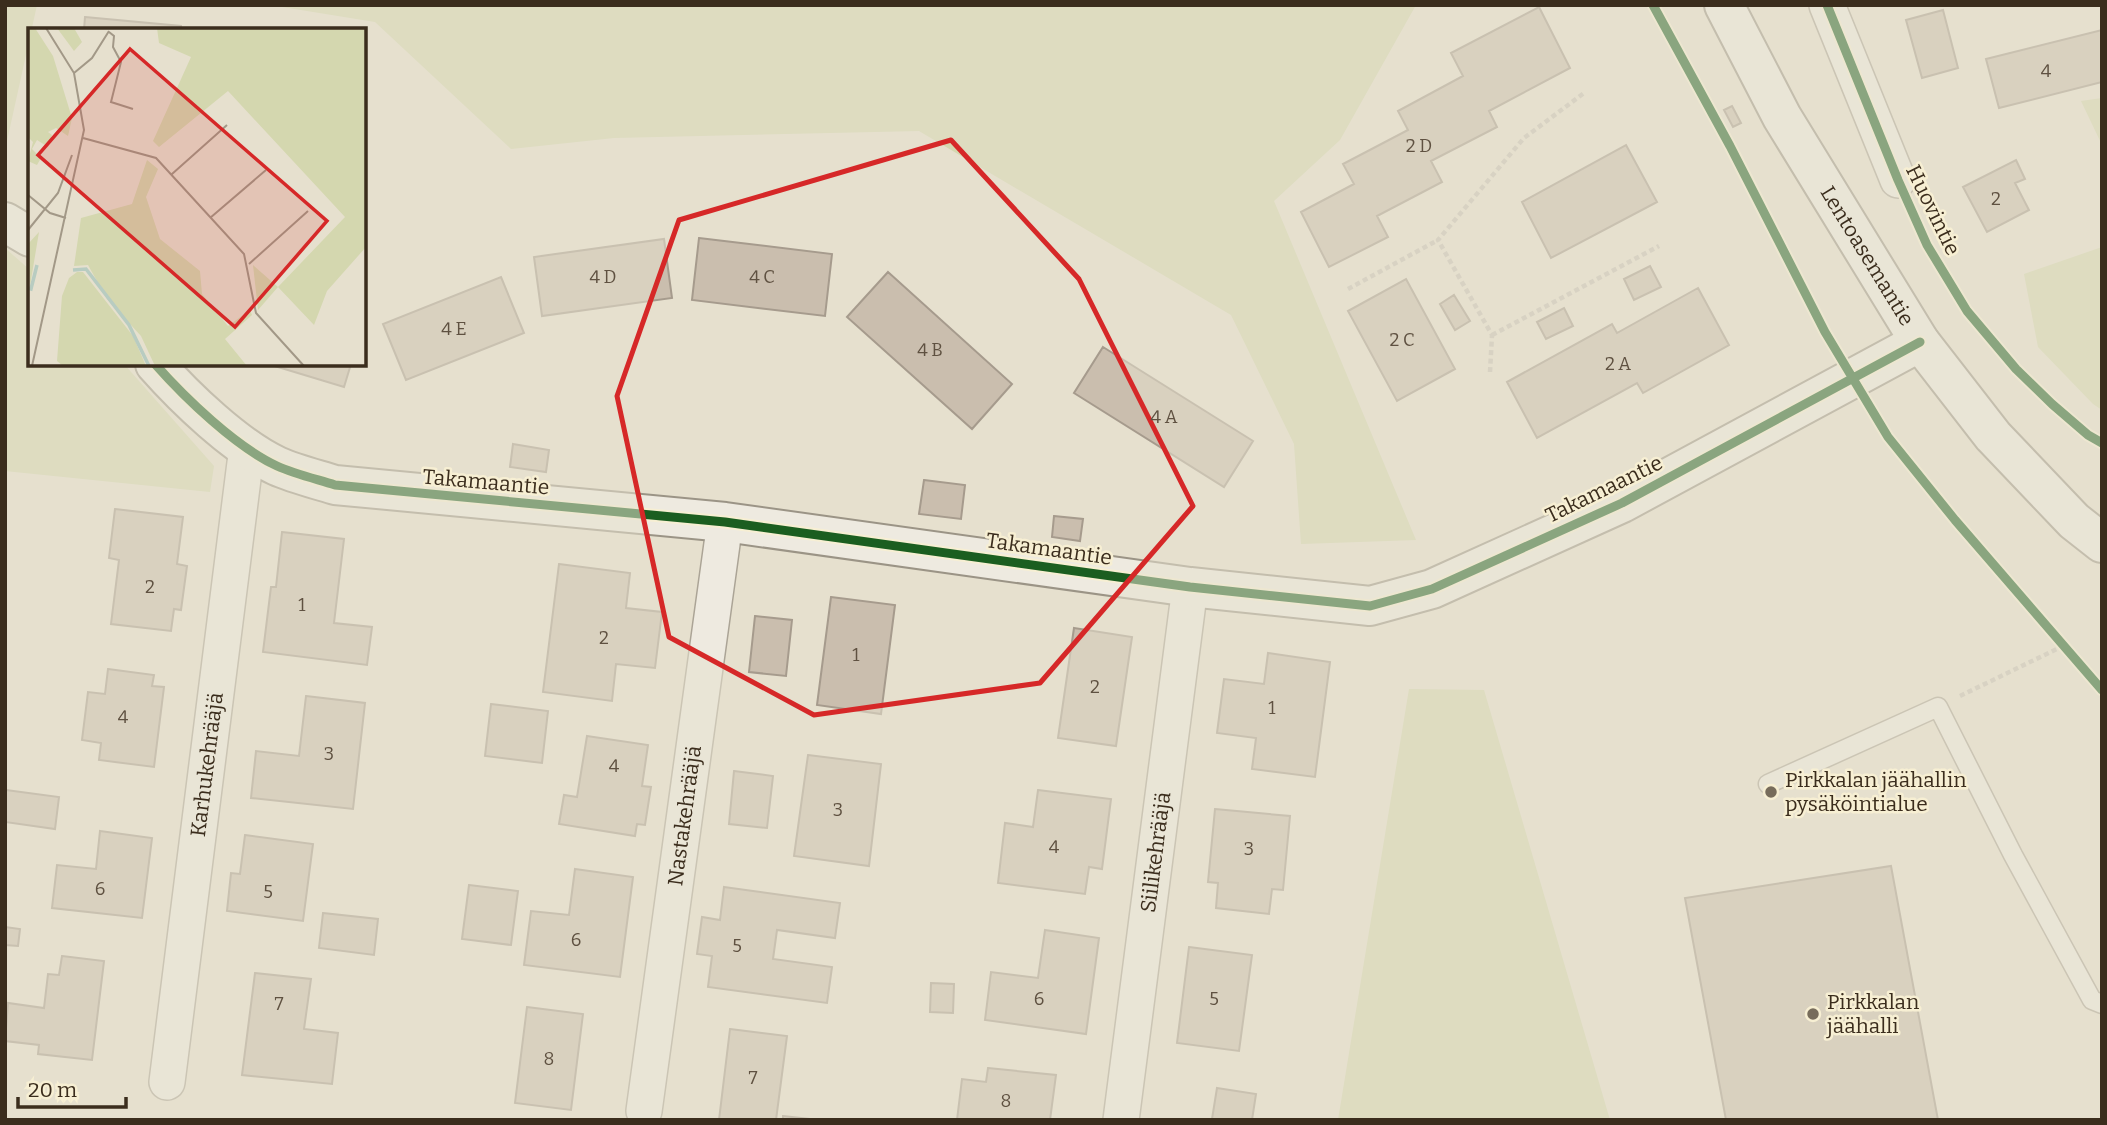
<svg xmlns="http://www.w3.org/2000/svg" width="2107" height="1125" font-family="Bitter,serif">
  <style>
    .green { fill: #d4d7af }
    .building { fill: #cabeae; stroke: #a69b8d; stroke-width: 2 }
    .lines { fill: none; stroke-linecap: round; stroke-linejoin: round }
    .lane-casing { stroke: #aba496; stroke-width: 21 }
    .street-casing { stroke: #aba496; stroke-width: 38 }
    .secondary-casing { stroke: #9b9486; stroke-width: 42 }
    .path { stroke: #c7c1b6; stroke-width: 4.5; stroke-dasharray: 5 3.5; stroke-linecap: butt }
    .lane { stroke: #eeeae0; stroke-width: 18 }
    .street { stroke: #eeeae0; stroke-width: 35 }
    .secondary { stroke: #eeeae0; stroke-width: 38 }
    .cycleway-casing { stroke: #f7efd3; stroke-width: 13 }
    .cycleway { stroke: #1b5e20; stroke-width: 9 }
    .marked { fill: none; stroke: #d62828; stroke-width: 5; stroke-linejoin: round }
    .poi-dot { fill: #776c5b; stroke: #f7efd3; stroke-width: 2.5 }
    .labels { text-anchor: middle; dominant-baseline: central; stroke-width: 5; stroke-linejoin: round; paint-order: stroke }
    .number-label { font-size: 18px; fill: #5f5141 }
    .street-label { font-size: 21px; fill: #3b2d1d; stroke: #f7efd3 }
    .poi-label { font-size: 21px; fill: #3b2d1d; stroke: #f7efd3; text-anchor: start }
    .inset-river { fill: none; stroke: #b8ccc1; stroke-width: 3.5 }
    .inset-road { fill: none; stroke: #a29887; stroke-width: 2 }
    .view { fill: #d62828; fill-opacity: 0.15; stroke: #d62828; stroke-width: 3.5 }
    .inset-edge { fill: none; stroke: #3b2d1d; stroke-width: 3.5 }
  </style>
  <rect width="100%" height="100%" fill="#e6e0ce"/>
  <!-- green -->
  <path class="green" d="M5,5H37L5,150Z
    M270,5H1416L1340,140L1274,201L1416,540L1301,544L1294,444L1231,315L919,131L614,138L511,149L375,22Z
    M2102,98V145L2081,101Z
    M2102,247V410L2093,404L2038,347L2024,274Z
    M5,248L30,270V364H124L214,466L210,492L5,471Z
    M1409,689L1484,690L1610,1120H1338Z"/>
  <!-- building -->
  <path class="building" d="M1539,7L1570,68L1489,111L1497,127L1431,161L1442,182L1377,216L1388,237L1329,267L1301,212L1354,184L1343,164L1408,130L1398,111L1463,76L1451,53Z
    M1943,10L1958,68L1922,78L1906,20Z
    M85,17L181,26V30H84Z
    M2102,30V82L1999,108L1986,59Z
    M1732,106L1741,123L1733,127L1724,110Z
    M1626,145L1657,202L1551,258L1522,202Z
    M2016,160L2025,179L2015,183L2029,210L1987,232L1963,187Z
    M699,238L832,254L825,316L692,300Z
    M664,239L672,298L542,316L534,257Z
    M1650,266L1661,287L1634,300L1624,279Z
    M888,272L1012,384L972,429L847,317Z
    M501,277L524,333L406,380L383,324Z
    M1406,279L1455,369L1397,401L1348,311Z
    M1698,288L1729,345L1643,393L1637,383L1537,438L1507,382L1612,324L1617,333Z
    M1454,295L1470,321L1455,330L1440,304Z
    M1564,308L1573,326L1546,339L1537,322Z
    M1103,347L1253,441L1224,487L1074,393Z
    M268,364H351L344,387Z
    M513,444L549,450L546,472L510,467Z
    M924,480L965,485L961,519L919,514Z
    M115,509L183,517L177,564L187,566L181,610L174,609L171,631L111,624L119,560L109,558Z
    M1054,516L1083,519L1080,541L1052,537Z
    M282,532L344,539L334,623L372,627L367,665L263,652L271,587H276Z
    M559,564L630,573L626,608L662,612L655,668L616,664L612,701L543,692Z
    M831,597L895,605L881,714L817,705Z
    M755,616L792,620L786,676L749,672Z
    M1074,628L1132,637L1116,746L1058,738Z
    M1268,653L1330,662L1315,777L1252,769L1256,738L1217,733L1224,679L1264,684Z
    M108,669L154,675L152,686L164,687L154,767L99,760L101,743L82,740L88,692L105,694Z
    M306,696L365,703L353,809L251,798L256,751L299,756Z
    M491,704L548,711L542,763L485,756Z
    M587,736L648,745L642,786L651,787L645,825L637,824L635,836L559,824L564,795L577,797Z
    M808,755L881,764L869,866L794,856Z
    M734,771L773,776L767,828L729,824Z
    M6,790L59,797L55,829L5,822Z
    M1038,790L1111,799L1102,869L1089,867L1085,894L998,883L1005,823L1033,827Z
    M1215,809L1290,816L1283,890L1272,889L1269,914L1216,908L1218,883L1208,882Z
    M100,831L152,838L142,918L52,908L57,865L96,869Z
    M245,835L313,844L303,921L227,911L231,873L240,874Z
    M1891,866L1938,1120H1726L1685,898Z
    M575,869L633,877L620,977L524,965L531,911L569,915Z
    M469,885L518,891L511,945L462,939Z
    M724,887L840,903L835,938L777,930L773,959L832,967L827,1003L708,987L712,956L697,954L702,917L720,920Z
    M323,913L378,919L374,955L319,948Z
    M5,927L20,929L18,946L5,945Z
    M1045,930L1099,938L1086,1034L985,1020L991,972L1038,978Z
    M1189,947L1252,955L1239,1051L1177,1043Z
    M62,956L104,961L92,1060L38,1054L39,1045L5,1041L8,1003L44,1008L48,974L59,975Z
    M255,973L311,979L304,1029L338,1033L332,1084L242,1075Z
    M931,983L954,984L953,1013L930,1012Z
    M527,1007L583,1014L571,1110L515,1103Z
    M730,1029L787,1036L776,1120H719Z
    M988,1068L1056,1075L1050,1120H957L962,1079L986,1082Z
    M1217,1088L1256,1094L1252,1120H1204L1212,1119Z
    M783,1116L819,1120H783Z"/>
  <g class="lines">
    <defs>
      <path id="lane" d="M1768,784L1938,707L2013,855L2092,1000L2102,1004"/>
      <g id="street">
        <path d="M1827,5L1898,180"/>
        <path id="s1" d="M167,1082L247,447"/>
        <path id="s2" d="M644,1111L725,522"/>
        <path id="s3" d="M1121,1120L1190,587"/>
      </g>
      <g id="secondary">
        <path id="s4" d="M1724,5L1782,117L1920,342L1993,436L2074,521L2102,543"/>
        <path d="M5,222L30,237"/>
        <path d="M155,364C185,398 236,447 277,466C295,474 316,479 335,485L725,522L1190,587L1370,606L1432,589L1622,503L1920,342"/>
      </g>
    </defs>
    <!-- lane casing -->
    <use href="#lane" class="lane-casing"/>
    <!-- street casing -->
    <use href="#street" class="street-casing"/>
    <!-- secondary casing -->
    <use href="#secondary" class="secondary-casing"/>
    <!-- path -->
    <path class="path" d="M1348,289L1438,240
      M1492,335L1659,246
      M1490,372L1492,335L1438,240L1524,138L1584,93
      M1960,696L2063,646"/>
    <!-- lane -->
    <use href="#lane" class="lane"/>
    <!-- street -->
    <use href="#street" class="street"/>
    <!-- secondary -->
    <use href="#secondary" class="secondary"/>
    <defs>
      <path id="cycleway" d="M1653,5L1730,146L1825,332L1888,437L1955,520L2102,690
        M1827,5L1898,180L1927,245L1967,311L2016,369L2052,404L2088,435L2102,443
        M155,364C185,398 236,447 277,466C295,474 316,479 335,485L725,522L1190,587L1370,606L1432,589L1622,503L1920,342"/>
    </defs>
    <!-- cycleway casing -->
    <use href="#cycleway" class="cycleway-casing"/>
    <!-- cycleway -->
    <use href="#cycleway" class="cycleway"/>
  </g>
  <!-- marked area -->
  <path d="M0 0H2107V1125H0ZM951,140L1079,279L1193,506L1040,683L814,715L669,637L617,396L679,220Z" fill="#e6e0ce" fill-opacity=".55" fill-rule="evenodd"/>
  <path class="marked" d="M951,140L1079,279L1193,506L1040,683L814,715L669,637L617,396L679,220Z"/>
  <!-- markers -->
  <g class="poi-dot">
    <circle cx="1771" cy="792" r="7"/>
    <circle cx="1813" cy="1014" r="7"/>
  </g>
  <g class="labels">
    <!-- number labels -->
    <g class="number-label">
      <text x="2046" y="71">4</text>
      <text x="1419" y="146">2 D</text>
      <text x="1996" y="199">2</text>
      <text x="603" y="277">4 D</text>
      <text x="762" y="277">4 C</text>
      <text x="454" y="329">4 E</text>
      <text x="1402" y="340">2 C</text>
      <text x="930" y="350">4 B</text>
      <text x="1618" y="364">2 A</text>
      <text x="1164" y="417">4 A</text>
      <text x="150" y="587">2</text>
      <text x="302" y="605">1</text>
      <text x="604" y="638">2</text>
      <text x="856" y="655">1</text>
      <text x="1095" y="687">2</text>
      <text x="1272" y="708">1</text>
      <text x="123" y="717">4</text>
      <text x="329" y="754">3</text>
      <text x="614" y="766">4</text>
      <text x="838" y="810">3</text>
      <text x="1054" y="847">4</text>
      <text x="1249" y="849">3</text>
      <text x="100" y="889">6</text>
      <text x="268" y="892">5</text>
      <text x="576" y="940">6</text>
      <text x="737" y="946">5</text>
      <text x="1039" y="999">6</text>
      <text x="1214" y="999">5</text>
      <text x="279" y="1004">7</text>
      <text x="549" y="1059">8</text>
      <text x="753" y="1078">7</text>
      <text x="1006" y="1101">8</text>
    </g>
    <!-- street labels -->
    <g class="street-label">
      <text transform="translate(1933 210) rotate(64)">Huovintie</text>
      <text stroke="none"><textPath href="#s4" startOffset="289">Lentoasemantie</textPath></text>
      <text transform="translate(486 482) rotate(5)">Takamaantie</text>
      <text transform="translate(1604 489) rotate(-26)">Takamaantie</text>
      <text transform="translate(1049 549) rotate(8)">Takamaantie</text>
      <text stroke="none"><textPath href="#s1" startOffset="320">Karhukehrääjä</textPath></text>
      <text stroke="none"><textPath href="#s2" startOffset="298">Nastakehrääjä</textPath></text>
      <text stroke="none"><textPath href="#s3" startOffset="270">Siilikehrääjä</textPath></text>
    </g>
    <!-- poi labels -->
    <g class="poi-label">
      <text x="1785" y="780">Pirkkalan jäähallin<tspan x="1785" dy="24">pysäköintialue</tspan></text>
      <text x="1827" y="1002">Pirkkalan<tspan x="1827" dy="24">jäähalli</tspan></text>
    </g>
  </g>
  <!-- overview -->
  <g transform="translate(28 28)">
    <rect width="338" height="338" fill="#e6e0ce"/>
    <path d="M0,0H7L25,28L44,90L40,108L28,100L20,104L24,107L20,119L9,112L4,121L13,130L9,137L0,133L5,114L0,109ZM29,0H46L54,14L46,23ZM129,0H338V219L299,263L286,297L250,259L230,282L225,237L250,259L317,189L200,63L131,119L125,113L163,29L131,15ZM119,132L130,141L118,169L132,211L172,243L174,266L200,298L222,282L224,287L197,311L219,338H127L113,308L79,271L60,237L46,238L53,190L104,176ZM11,204L2,258L0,216ZM49,244H55L105,308L118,338H35L29,333L34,268L41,250Z" fill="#d4d7af"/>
    <path class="inset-river" d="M45,242L58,241L101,297L121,338M0,260L3,261L9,237"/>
    <path class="inset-road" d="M81,4L86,8L85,19L93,34L83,74L105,81M46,45L64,30L81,3M55,110L128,130L216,226L228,285L276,338M144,146L199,97M0,167L22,185L38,190M182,190L238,142M0,202L30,165L44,127M221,236L280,183M4,338L56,102L46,45L18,0"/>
    <path class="view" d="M102,21L299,193L207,299L10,127Z"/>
    <rect width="338" height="338" class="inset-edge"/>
  </g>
  <!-- border -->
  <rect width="2107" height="1125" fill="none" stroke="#3b2d1d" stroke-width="14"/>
  <!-- scale -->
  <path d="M18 1097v10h108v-10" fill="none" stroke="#3b2d1d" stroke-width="3.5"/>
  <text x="28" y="1097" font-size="21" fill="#3b2d1d" stroke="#f7efd3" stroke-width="5" paint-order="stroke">20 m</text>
</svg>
